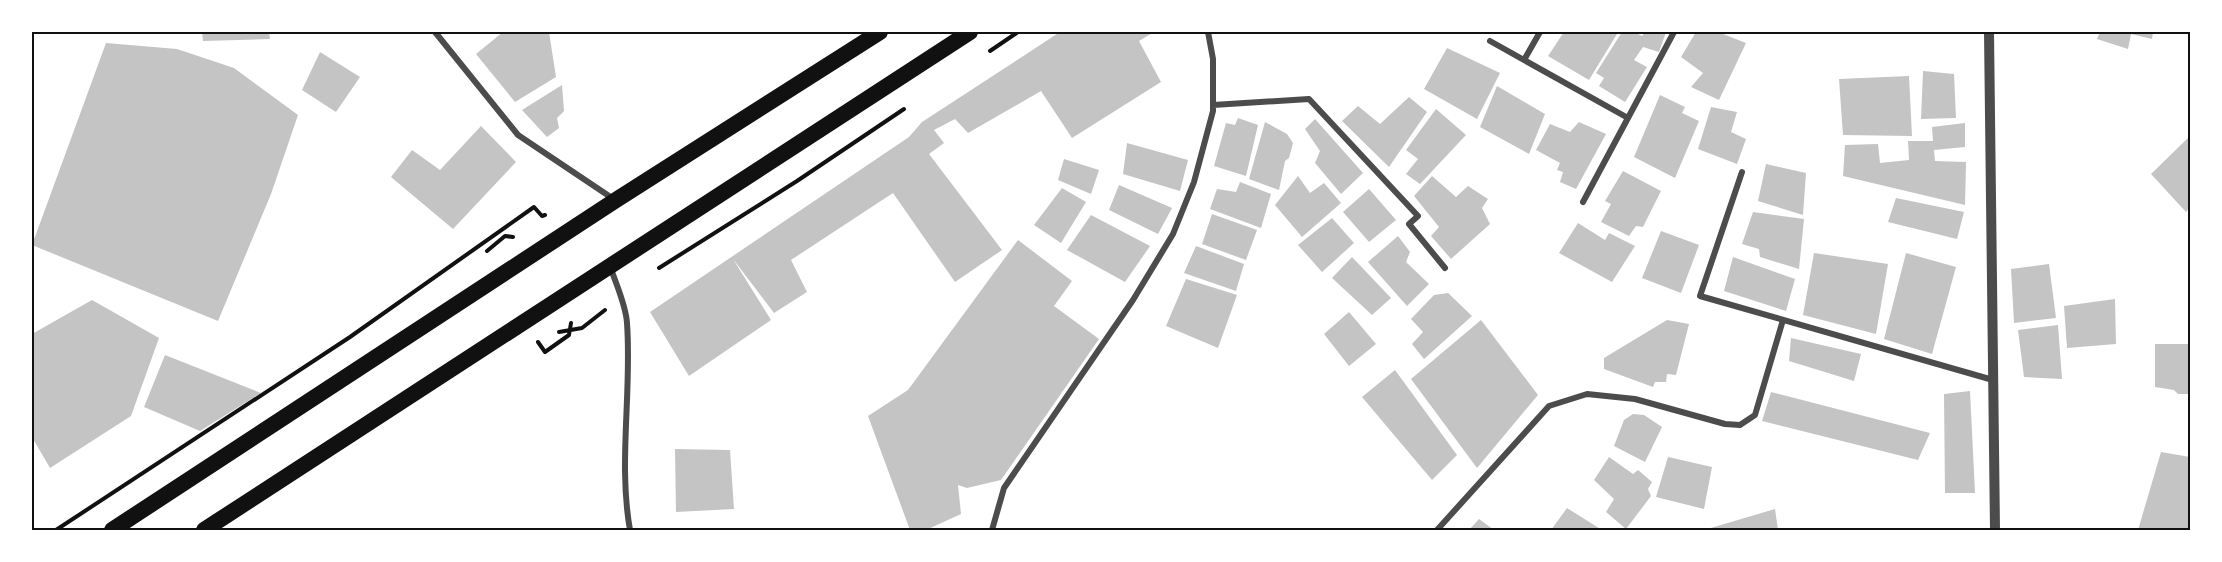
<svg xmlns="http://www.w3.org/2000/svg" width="2222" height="562" font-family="'Sofia Sans Condensed',sans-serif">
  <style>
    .building { fill: #c4c4c4 }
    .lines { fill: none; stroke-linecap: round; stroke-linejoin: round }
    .path { stroke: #111; stroke-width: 4 }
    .minor { stroke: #4c4c4c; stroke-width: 6 }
    .tertiary { stroke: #4c4c4c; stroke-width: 10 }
    .trunk { stroke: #111; stroke-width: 16 }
    .neatline { fill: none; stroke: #111; stroke-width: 2 }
  </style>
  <rect width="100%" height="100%" fill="#fff"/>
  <!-- building -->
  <path class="building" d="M202,32H269L270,39L203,41Z
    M503,32H549L556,77L515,102L476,54Z
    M1060,32H1154L1139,41L1161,82L1072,138L1041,91L968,133L955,119L934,130L944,143L929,154L1002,250L955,282L893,193L791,260L807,292L774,313L733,259L771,320L689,376L650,312L909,137L922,122Z
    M1564,32H1612L1617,34L1589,80L1548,56Z
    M1622,32H1634L1642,36L1645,32H1666L1659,52L1643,47L1634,60L1647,67L1625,102L1599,86L1604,78L1596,73Z
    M1696,32L1723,34L1746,43L1719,100L1691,87L1703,73L1681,57Z
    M2100,32H2153L2152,39L2131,34L2128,49L2097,39Z
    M106,43L177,49L234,68L298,115L271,194L218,321L32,245Z
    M1447,48L1500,73L1477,119L1424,89Z
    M320,52L360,77L336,112L302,90Z
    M1923,71L1954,74L1956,118L1921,119Z
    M1909,76L1912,136L1843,135L1839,79Z
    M562,85L564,111L557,118L559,128L547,137L522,110Z
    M1497,86L1545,114L1529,154L1480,127Z
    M1660,95L1685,107L1682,113L1699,121L1675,178L1634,157Z
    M1409,97L1427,112L1389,167L1342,121L1358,106L1380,124Z
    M1711,107L1737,112L1731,132L1746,139L1737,164L1698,149Z
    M1436,109L1466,135L1420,184L1406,174L1418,159L1406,150Z
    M1238,118L1258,125L1246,176L1214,166L1226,123L1235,125Z
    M1315,119L1363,173L1341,194L1315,163L1320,151L1305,129Z
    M1265,122L1287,134L1293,143L1289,158L1285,161L1279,190L1249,179Z
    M1579,122L1606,134L1576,189L1560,182L1563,172L1557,170L1560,163L1536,150L1550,124L1570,132Z
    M1965,123V147L1934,150L1935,161L1966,162L1965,205L1843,176L1845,145L1878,144L1880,163L1909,160L1908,141H1933L1932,127Z
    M481,126L516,162L453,229L391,177L412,150L440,170Z
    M2190,136V207L2186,212L2151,174Z
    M1127,143L1188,160L1180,191L1123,174Z
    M1064,159L1099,170L1091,194L1058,180Z
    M1766,164L1806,173L1803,215L1758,201Z
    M1623,171L1661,191L1643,227L1636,226L1629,236L1601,222L1611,204L1605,201Z
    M1298,176L1310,193L1324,183L1341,203L1302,237L1275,205Z
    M1432,176L1456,197L1468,186L1488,199L1482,208L1490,224L1451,259L1431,236L1439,227L1414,196Z
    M1240,182L1271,194L1261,228L1210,209L1217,189L1236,192Z
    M1119,185L1172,208L1158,234L1109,210Z
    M1062,188L1086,202L1061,243L1034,225Z
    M1369,189L1396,220L1369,242L1343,212Z
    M1896,198L1964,212L1957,239L1888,222Z
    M1753,212L1804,219L1799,269L1760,257L1759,249L1742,244Z
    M1212,214L1257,230L1246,260L1202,244Z
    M1091,215L1150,246L1125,282L1067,250Z
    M1332,218L1354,243L1322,272L1298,245Z
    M1578,223L1605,240L1609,233L1635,246L1612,282L1559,253Z
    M1661,231L1699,245L1681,293L1642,278Z
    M1398,236L1410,252L1406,262L1429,284L1407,306L1368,262Z
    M1018,240L1072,281L1054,306L1099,339L1001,480L967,488L958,485L961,514L926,530H910L868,416L908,390Z
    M1196,246L1244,264L1236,291L1184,273Z
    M1814,253L1888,264L1876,334L1803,315Z
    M1906,253L1956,267L1932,354L1884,339Z
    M1352,257L1391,298L1372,315L1332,278Z
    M1733,257L1795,279L1786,311L1724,291Z
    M2049,264L2056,318L2014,323L2011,269Z
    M1186,279L1237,295L1218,348L1166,326Z
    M1448,293L1472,316L1424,359L1412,344L1423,332L1411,319L1434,295Z
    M2115,299L2116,344L2067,348L2064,306Z
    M92,300L159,338L131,416L50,468L32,437V334Z
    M1349,312L1376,344L1349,366L1324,334Z
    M1481,320L1538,395L1477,468L1411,379Z
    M1667,320L1689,324L1676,375L1667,374L1666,382H1655L1653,387L1604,369V358Z
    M2058,325L2062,379L2024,377L2018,330Z
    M1791,338L1861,354L1854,381L1789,361Z
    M2155,344H2190V394H2178L2174,390L2155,387Z
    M165,355L261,393L200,431L144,407Z
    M1395,370L1457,455L1432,480L1362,397Z
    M1970,391L1975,493H1945L1944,394Z
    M1771,392L1930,433L1918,460L1762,421Z
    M1633,414L1644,415L1662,427L1645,462L1614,446L1624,420Z
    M675,449L730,450L734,509L676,512Z
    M2161,452L2190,457V530H2138Z
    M1609,457L1633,474L1638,470L1652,482L1648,489L1651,496L1626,529L1606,512L1614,499L1594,480Z
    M1668,457L1712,467L1704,509L1656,497Z
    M1567,508L1602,530H1551Z
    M1775,509L1778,530H1704Z
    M1479,519L1494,530H1469Z"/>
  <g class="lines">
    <!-- path -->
    <path class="path" d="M990,51L1018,32
      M487,251L505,236L513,237
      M659,268L797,181L904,109
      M559,332L582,328L605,310
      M538,342L545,352L569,335L571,323
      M56,530L350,337L534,207L542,216L545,215"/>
    <!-- minor -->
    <path class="minor" d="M435,32L518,135L615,200
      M1490,41L1628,118
      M1524,60L1540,32
      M1213,105L1309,99L1418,216L1409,224L1445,268
      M1742,172L1700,296L1993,380
      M1583,202L1674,32
      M610,266C616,284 626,305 627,323C632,392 618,463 630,530
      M992,530L1004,488L1133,300L1173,234L1194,182L1213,111V59L1208,32
      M1437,530L1549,406L1587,394L1635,399L1725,424L1740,425L1755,415L1783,320"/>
    <!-- tertiary -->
    <path class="tertiary" d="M1989,32L1995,530"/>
    <!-- trunk -->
    <path class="trunk" d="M112,530L616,200L880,32
      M204,530L970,32"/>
  </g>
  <!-- border -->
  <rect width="2222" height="562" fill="none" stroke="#ffffff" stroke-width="66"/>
  <rect x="33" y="33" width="2156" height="496" class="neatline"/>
</svg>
